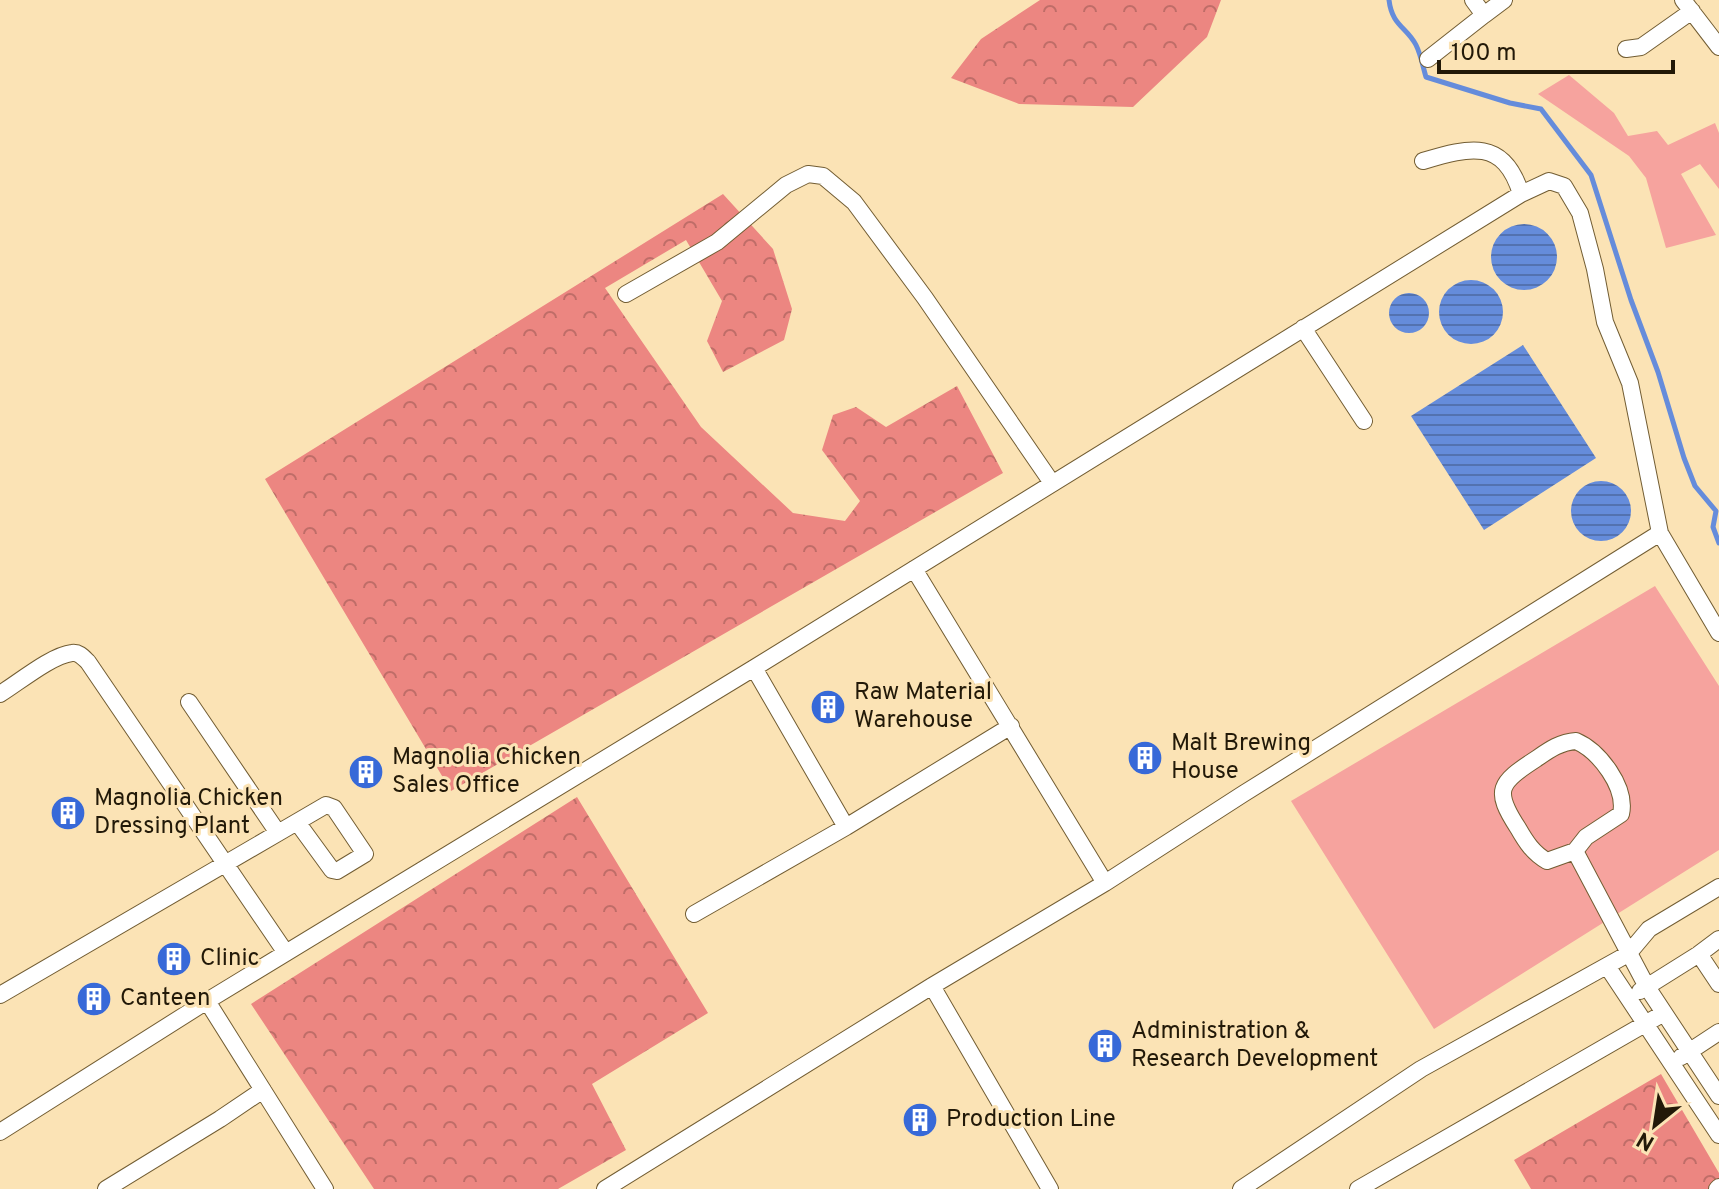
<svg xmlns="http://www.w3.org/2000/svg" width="1719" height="1189" font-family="Overpass,sans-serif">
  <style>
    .green { fill: #f6a39e }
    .forest { fill: url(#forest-crowns) }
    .water { fill: url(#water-rules) }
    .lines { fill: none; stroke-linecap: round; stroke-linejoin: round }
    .stream { stroke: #658cdb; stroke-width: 5 }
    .minor-casing { stroke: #725d33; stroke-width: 18 }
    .minor { stroke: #fff; stroke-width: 16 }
    .labels { text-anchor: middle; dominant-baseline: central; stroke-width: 6; stroke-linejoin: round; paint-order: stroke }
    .poi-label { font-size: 24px; fill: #221908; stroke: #fbe3b5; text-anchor: start }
  </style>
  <defs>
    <pattern id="forest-crowns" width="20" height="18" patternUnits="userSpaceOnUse" patternTransform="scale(2)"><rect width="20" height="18" fill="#ec8681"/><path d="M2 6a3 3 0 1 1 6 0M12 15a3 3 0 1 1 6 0" fill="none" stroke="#bf6d68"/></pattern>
    <pattern id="water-rules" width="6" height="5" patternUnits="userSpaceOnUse" patternTransform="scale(2)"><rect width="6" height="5" fill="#658cdb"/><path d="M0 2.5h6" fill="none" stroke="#5372b0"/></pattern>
  </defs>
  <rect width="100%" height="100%" fill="#fbe3b5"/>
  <!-- green -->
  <path class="green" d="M1569,75L1614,113L1628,136L1657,131L1668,145L1715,123L1719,133V189L1700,164L1681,174L1716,235L1666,248L1646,178L1629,156L1538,94Z
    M1655,586L1719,686V850L1434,1029L1291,801Z"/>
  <!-- forest -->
  <path class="forest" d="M1040,0H1221L1207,37L1133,107L1019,104L951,78L981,39Z
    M723,194L773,249L792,309L784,340L723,372L707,341L722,301L686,240L605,288L701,427L793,513L845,521L860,501L822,450L833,415L856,407L886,427L957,386L1003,473L451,791L265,479Z
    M577,797L708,1013L592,1084L626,1150L558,1189H374L251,1004Z
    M1661,1074L1719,1173V1189H1531L1514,1160Z"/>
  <!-- water -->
  <path class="water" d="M1491 257a33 33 0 1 1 66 0a33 33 0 1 1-66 0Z
    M1439 312a32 32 0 1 1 64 0a32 32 0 1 1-64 0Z
    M1389 313a20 20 0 1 1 40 0a20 20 0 1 1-40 0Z
    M1523,345L1596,458L1484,530L1411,416Z
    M1571 511a30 30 0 1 1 60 0a30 30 0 1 1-60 0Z"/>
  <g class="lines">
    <!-- stream -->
    <path class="stream" d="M1389,0C1392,26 1407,27 1416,45C1421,55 1423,67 1426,77L1510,103L1541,109L1591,175L1631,300L1658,372L1684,458L1695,486L1716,511L1713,527L1719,543"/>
    <defs>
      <path id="minor" d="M1683,0L1719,47
        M1484,15L1504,0
        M1626,49L1641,47L1692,11
        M1428,59L1484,15L1473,0
        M1423,161C1470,147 1504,138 1521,194
        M626,294L717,242L786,185L808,174L823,176L854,202L925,298L1052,483
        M1303,328L1364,421
        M914,569L1105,883
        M754,668L846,827
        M0,694C18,683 52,655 72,653C79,652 83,657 88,662L286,953
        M189,702L278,833
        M1576,741C1599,751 1627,787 1621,814L1586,837L1575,851L1547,861C1533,853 1526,842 1518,828C1493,790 1499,783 1536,759C1549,750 1560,742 1576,741Z
        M1575,851L1647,987L1719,1096
        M694,914L846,827L1011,726
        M1719,939L1699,954L1719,984
        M1607,966L1719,1135
        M932,986L1050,1189
        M1640,991L1699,954
        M0,995L278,833L326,805L334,808L365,854L337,871L332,870L297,822
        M207,1001L325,1189
        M1681,1057L1719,1032
        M0,1132L207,1001L754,668L1521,194L1549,181L1564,186L1580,213L1595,269L1605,322L1630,383L1660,533L1719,633
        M106,1189L220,1119L263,1090
        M605,1189L932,986L1105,883L1243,794L1660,533
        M1241,1189L1421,1069L1628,954L1649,929L1719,887
        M1358,1189L1664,1013
        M1717,1189L1719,1187"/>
    </defs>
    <!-- minor casing -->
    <use href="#minor" class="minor-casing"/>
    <!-- minor -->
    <use href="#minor" class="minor"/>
  </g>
  <!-- icons -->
  <defs>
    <symbol id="building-disc" viewBox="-11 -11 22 22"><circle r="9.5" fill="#3769d8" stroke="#fbe3b5"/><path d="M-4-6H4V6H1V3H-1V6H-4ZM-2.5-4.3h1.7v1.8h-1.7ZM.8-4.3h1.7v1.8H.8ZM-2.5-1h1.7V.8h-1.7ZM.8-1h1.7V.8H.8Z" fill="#fff"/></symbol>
  </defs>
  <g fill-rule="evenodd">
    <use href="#building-disc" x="808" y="687" width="40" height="40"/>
    <use href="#building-disc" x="1125" y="738" width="40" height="40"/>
    <use href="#building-disc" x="346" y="752" width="40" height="40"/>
    <use href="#building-disc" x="48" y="793" width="40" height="40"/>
    <use href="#building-disc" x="154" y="939" width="40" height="40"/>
    <use href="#building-disc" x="74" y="979" width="40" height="40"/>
    <use href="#building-disc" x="1085" y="1026" width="40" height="40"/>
    <use href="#building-disc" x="900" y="1100" width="40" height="40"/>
  </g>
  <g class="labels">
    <!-- poi labels -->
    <g class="poi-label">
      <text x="854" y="693">Raw Material<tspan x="854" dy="28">Warehouse</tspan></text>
      <text x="1171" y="744">Malt Brewing<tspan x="1171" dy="28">House</tspan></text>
      <text x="392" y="758">Magnolia Chicken<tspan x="392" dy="28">Sales Office</tspan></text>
      <text x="94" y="799">Magnolia Chicken<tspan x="94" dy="28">Dressing Plant</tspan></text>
      <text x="200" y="959">Clinic</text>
      <text x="120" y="999">Canteen</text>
      <text x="1131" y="1032">Administration &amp;<tspan x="1131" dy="28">Research Development</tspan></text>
      <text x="946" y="1120">Production Line</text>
    </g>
  </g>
  <!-- north arrow -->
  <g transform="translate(1655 1125) rotate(210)" stroke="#fbe3b5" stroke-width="6" paint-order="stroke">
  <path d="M0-6L14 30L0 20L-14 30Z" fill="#221908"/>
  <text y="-12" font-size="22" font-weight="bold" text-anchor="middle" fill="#221908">N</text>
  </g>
  <!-- scale -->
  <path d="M1439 60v12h234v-12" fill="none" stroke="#221908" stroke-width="4"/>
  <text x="1451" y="60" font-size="24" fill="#221908" stroke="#fbe3b5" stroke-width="6" paint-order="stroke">100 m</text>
</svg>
